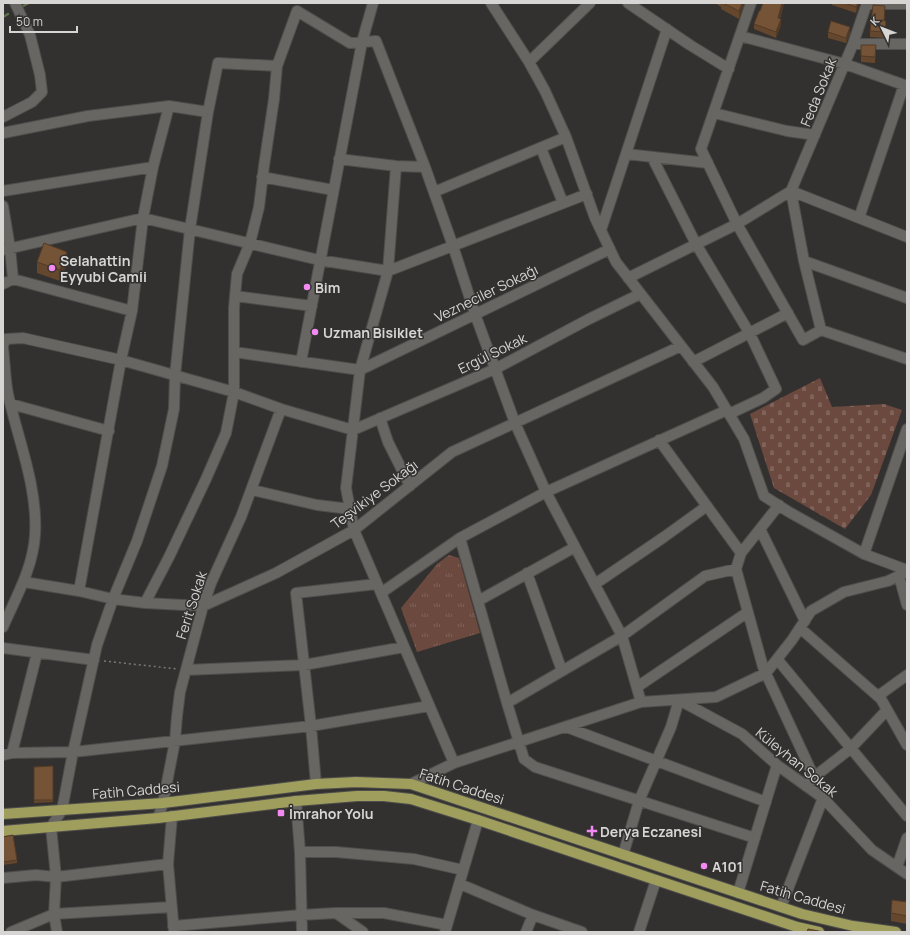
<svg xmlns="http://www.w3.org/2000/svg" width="910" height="935" font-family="Manrope,sans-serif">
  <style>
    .cemetery { fill: url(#cemetery-stones) }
    .park { fill: url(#park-tufts) }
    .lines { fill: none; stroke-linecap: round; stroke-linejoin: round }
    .stream { stroke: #5b6f4a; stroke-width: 2.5 }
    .minor-casing { stroke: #4f4e4c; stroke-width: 12 }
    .major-casing { stroke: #4f4e4c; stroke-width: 12 }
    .path { stroke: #7a7977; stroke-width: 1.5; stroke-dasharray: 2 3; stroke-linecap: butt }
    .minor { stroke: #686663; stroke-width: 10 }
    .major { stroke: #9f9e5d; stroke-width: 10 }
    .wall { fill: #65472e }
    .shaded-wall { fill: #523a26 }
    .building { fill: #755336; stroke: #523a26 }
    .poi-dot { fill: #f28af2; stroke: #33312f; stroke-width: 1.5 }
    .labels { text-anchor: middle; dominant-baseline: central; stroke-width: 3; stroke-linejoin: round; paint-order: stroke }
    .street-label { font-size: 14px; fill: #d6d5d4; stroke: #33312f }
    .poi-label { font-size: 14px; font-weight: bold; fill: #d6d5d4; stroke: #33312f; text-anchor: start }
  </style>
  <defs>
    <pattern id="cemetery-stones" width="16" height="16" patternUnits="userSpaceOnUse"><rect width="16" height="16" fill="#6b493f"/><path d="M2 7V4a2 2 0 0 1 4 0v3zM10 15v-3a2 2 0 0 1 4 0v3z" fill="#7f625a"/></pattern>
    <pattern id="park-tufts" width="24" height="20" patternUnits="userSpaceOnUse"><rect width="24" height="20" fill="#6b493f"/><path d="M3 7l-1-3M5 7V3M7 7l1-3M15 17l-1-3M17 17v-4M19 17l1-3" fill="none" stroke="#7f625a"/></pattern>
  </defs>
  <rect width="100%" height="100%" fill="#33312f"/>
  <!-- cemetery -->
  <path class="cemetery" d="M820,378L832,407L884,404L902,410L871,495L845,529L774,488L750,414Z"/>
  <!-- park -->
  <path class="park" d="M449,555L459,558L480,633L417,652L401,608L437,564Z"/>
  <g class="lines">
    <!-- stream -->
    <path class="stream" d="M21,7L29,3
      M3,17L8,14"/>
    <defs>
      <path id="minor" d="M491,3L529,62L545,91L566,137L595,218L616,262L713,387L744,439L764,496L789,512L864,554L907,570
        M628,3L690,45L729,69
        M751,3L701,149L737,224L803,340L821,330L804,261L791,191
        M866,4H907
        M740,36L845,64L907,86
        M853,44H907
        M529,62L590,3
        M714,113L787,131L815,135
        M3,117L32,102L42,92L40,75L30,35L15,3
        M3,133L88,116L169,106L208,112
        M541,148L563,203
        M626,154L708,163
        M652,157L696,244L750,334L776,389L763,398L729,414
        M339,159L396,166L425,167
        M396,166L388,271L360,370L346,488L354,530L454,763
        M262,177L333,190
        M3,191L153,167
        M791,191L853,44L867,3
        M791,191L907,237
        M434,192L566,137
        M3,206L10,248L13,279
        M859,218L904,85
        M601,230L667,29
        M3,250L143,218L319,260L388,271L587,194
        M804,261L907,298
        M628,278L737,224L791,191
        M3,284L13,279L132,311
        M235,296L312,306
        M821,330L907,359
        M3,345L6,339L23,338L121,360L234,392L281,409L353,430L495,369L589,319L640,294
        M3,348C5,363 5,379 8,394C18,440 38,487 35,535C33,568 16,597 3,627
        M234,352L360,370L610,249
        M301,362L362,42L373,3
        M693,362L788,313
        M11,404L109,431
        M380,418L388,442L410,486
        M659,440L741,553
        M252,490L317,505L350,509
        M779,505L741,553L736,569L763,667L814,777L806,786
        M760,529L805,621
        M460,538L507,703L524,759L535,767L755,838
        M864,554L907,429
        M527,573L562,671
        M899,576L907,605
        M24,582L79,591L113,599L145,603L203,606L276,573L354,530L452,452L681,346
        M595,584L664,537L707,506
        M79,591L121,360L132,311L143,218L153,167L169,106
        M381,593L460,538L546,492L727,410
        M478,601L575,547
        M145,603L169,557L206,479L226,433L234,392V308L237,274L250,243L259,207L264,166L274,99L277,66L297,11L350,43L376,41L425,167L453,246L475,314L515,423L546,492L622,636L641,702
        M800,628L881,699L907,745
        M3,648L94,660
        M777,659L907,816
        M186,670L304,665L404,647
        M637,687L748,612
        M878,696L907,675
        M507,703L622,636L705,576L736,569
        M566,727L766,802
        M12,753L37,653
        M3,755L12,753L73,752L311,726L429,706
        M814,777L850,749L887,710
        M316,784L311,726L296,593L377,584
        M411,784L454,763L641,702L716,697L766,673L792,640L811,611L844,592L888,581L907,572
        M296,801L300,852L302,932
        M172,816L168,864L174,932
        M158,818L163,803L175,741L177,716L180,692L203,606L211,583L241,517L281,409
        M300,852H336L414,859L463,870
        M623,855L639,801L671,727L679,700L742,734L777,765L823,798L872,850L907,874
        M897,867L907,838
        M3,878L36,875L56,877L168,864
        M460,884L533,915L582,932
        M738,893L777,765
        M781,907L823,798
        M336,913H384L447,925
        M173,926L301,915L336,913L363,932
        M11,932L54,914L171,907
        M57,932L54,914L56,877L51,827L62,810L73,752L97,645L113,599L137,541L162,466L174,409L175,376L190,229L208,112L218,63L277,66
        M445,932L478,820
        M526,932L533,915
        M639,932L656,880"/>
      <path id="major" d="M3,814L163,803L316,784L356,782L411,784L802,914L853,926L896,932
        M3,831L158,818L296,801L357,796H384L411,799L478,820L656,880L797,927L819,932"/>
    </defs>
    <!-- minor casing -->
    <use href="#minor" class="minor-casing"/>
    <!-- major casing -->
    <use href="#major" class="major-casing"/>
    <!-- path -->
    <path class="path" d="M104,661L178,669"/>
    <!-- minor -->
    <use href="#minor" class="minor"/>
    <!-- major -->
    <use href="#major" class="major"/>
  </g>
  <!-- wall -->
  <path class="wall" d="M715,3H744L739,19L721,9V7Z
    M784,3L780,19L781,25L776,38L754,29V24L760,11Z
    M832,3H859L856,13L832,5Z
    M885,12L884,21L886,26L885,38L870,37V31Z
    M828,32L850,33L846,43L828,38Z
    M861,45H876L875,63L861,62Z
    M37,262L67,263L60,281L37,273Z
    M53,766V802L34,803V767Z
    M3,837L17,860V863L3,865Z
    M907,902V924L891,921V913Z"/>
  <!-- shaded-wall -->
  <path class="shaded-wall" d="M742,3H744L739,19V11Z
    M782,3H784L778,24V18Z
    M858,3H859L856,13V7Z
    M781,19V25L776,38V32Z
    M850,27V33L846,43V38Z
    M67,252V263L60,281V270Z"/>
  <!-- building -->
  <path class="building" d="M723,3H742L739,11Z
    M763,3H782L778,18L781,19L776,32L754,24L759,11H760Z
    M844,3H858L856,7Z
    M873,5L885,6L884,21H886L885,32L870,31Z
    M831,21L850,27L846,38L828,32Z
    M861,45H876L875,57L861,56Z
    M44,243L67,252L60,270L37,262Z
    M53,766V800H34V767Z
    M13,835L17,860L3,862V837Z
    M892,900L907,902V916L891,913Z
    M808,929L824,932H807Z"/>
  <!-- markers -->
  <g class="poi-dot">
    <circle cx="52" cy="268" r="4"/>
    <circle cx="307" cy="287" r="4"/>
    <circle cx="315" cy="332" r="4"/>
    <rect x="277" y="809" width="8" height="8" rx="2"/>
    <path d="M590 825h4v4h4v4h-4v4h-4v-4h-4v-4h4z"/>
    <circle cx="704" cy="866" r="4"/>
  </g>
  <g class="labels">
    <!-- street labels -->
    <g class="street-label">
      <text transform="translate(818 92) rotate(-68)">Feda Sokak</text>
      <text transform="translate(486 293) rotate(-26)">Vezneciler Sokağı</text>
      <text transform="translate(492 353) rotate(-26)">Ergül Sokak</text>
      <text transform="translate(374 494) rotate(-37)">Teşvikiye Sokağı</text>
      <text transform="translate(191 605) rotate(-72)">Ferit Sokak</text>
      <text transform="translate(797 762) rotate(39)">Küleyhan Sokak</text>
      <text transform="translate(462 786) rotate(18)">Fatih Caddesi</text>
      <text transform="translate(136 790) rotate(-5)">Fatih Caddesi</text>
      <text transform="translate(803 897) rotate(16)">Fatih Caddesi</text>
    </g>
    <!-- poi labels -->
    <g class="poi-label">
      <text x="60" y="260">Selahattin<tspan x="60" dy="16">Eyyubi Camii</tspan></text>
      <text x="315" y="287">Bim</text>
      <text x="323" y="332">Uzman Bisiklet</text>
      <text x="289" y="813">İmrahor Yolu</text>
      <text x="600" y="831">Derya Eczanesi</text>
      <text x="712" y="866">A101</text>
    </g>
  </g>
  <!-- border -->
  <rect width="910" height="935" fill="none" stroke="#d6d5d4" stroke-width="8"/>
  <!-- north arrow -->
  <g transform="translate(882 28) rotate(313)" stroke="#33312f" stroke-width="3" paint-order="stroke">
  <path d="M0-3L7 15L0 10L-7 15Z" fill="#d6d5d4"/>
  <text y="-6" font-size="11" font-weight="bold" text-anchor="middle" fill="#d6d5d4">K</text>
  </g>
  <!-- scale -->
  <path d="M10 26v6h67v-6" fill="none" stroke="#d6d5d4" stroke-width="2"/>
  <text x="16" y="26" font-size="12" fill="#d6d5d4" stroke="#33312f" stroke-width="3" paint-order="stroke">50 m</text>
</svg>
